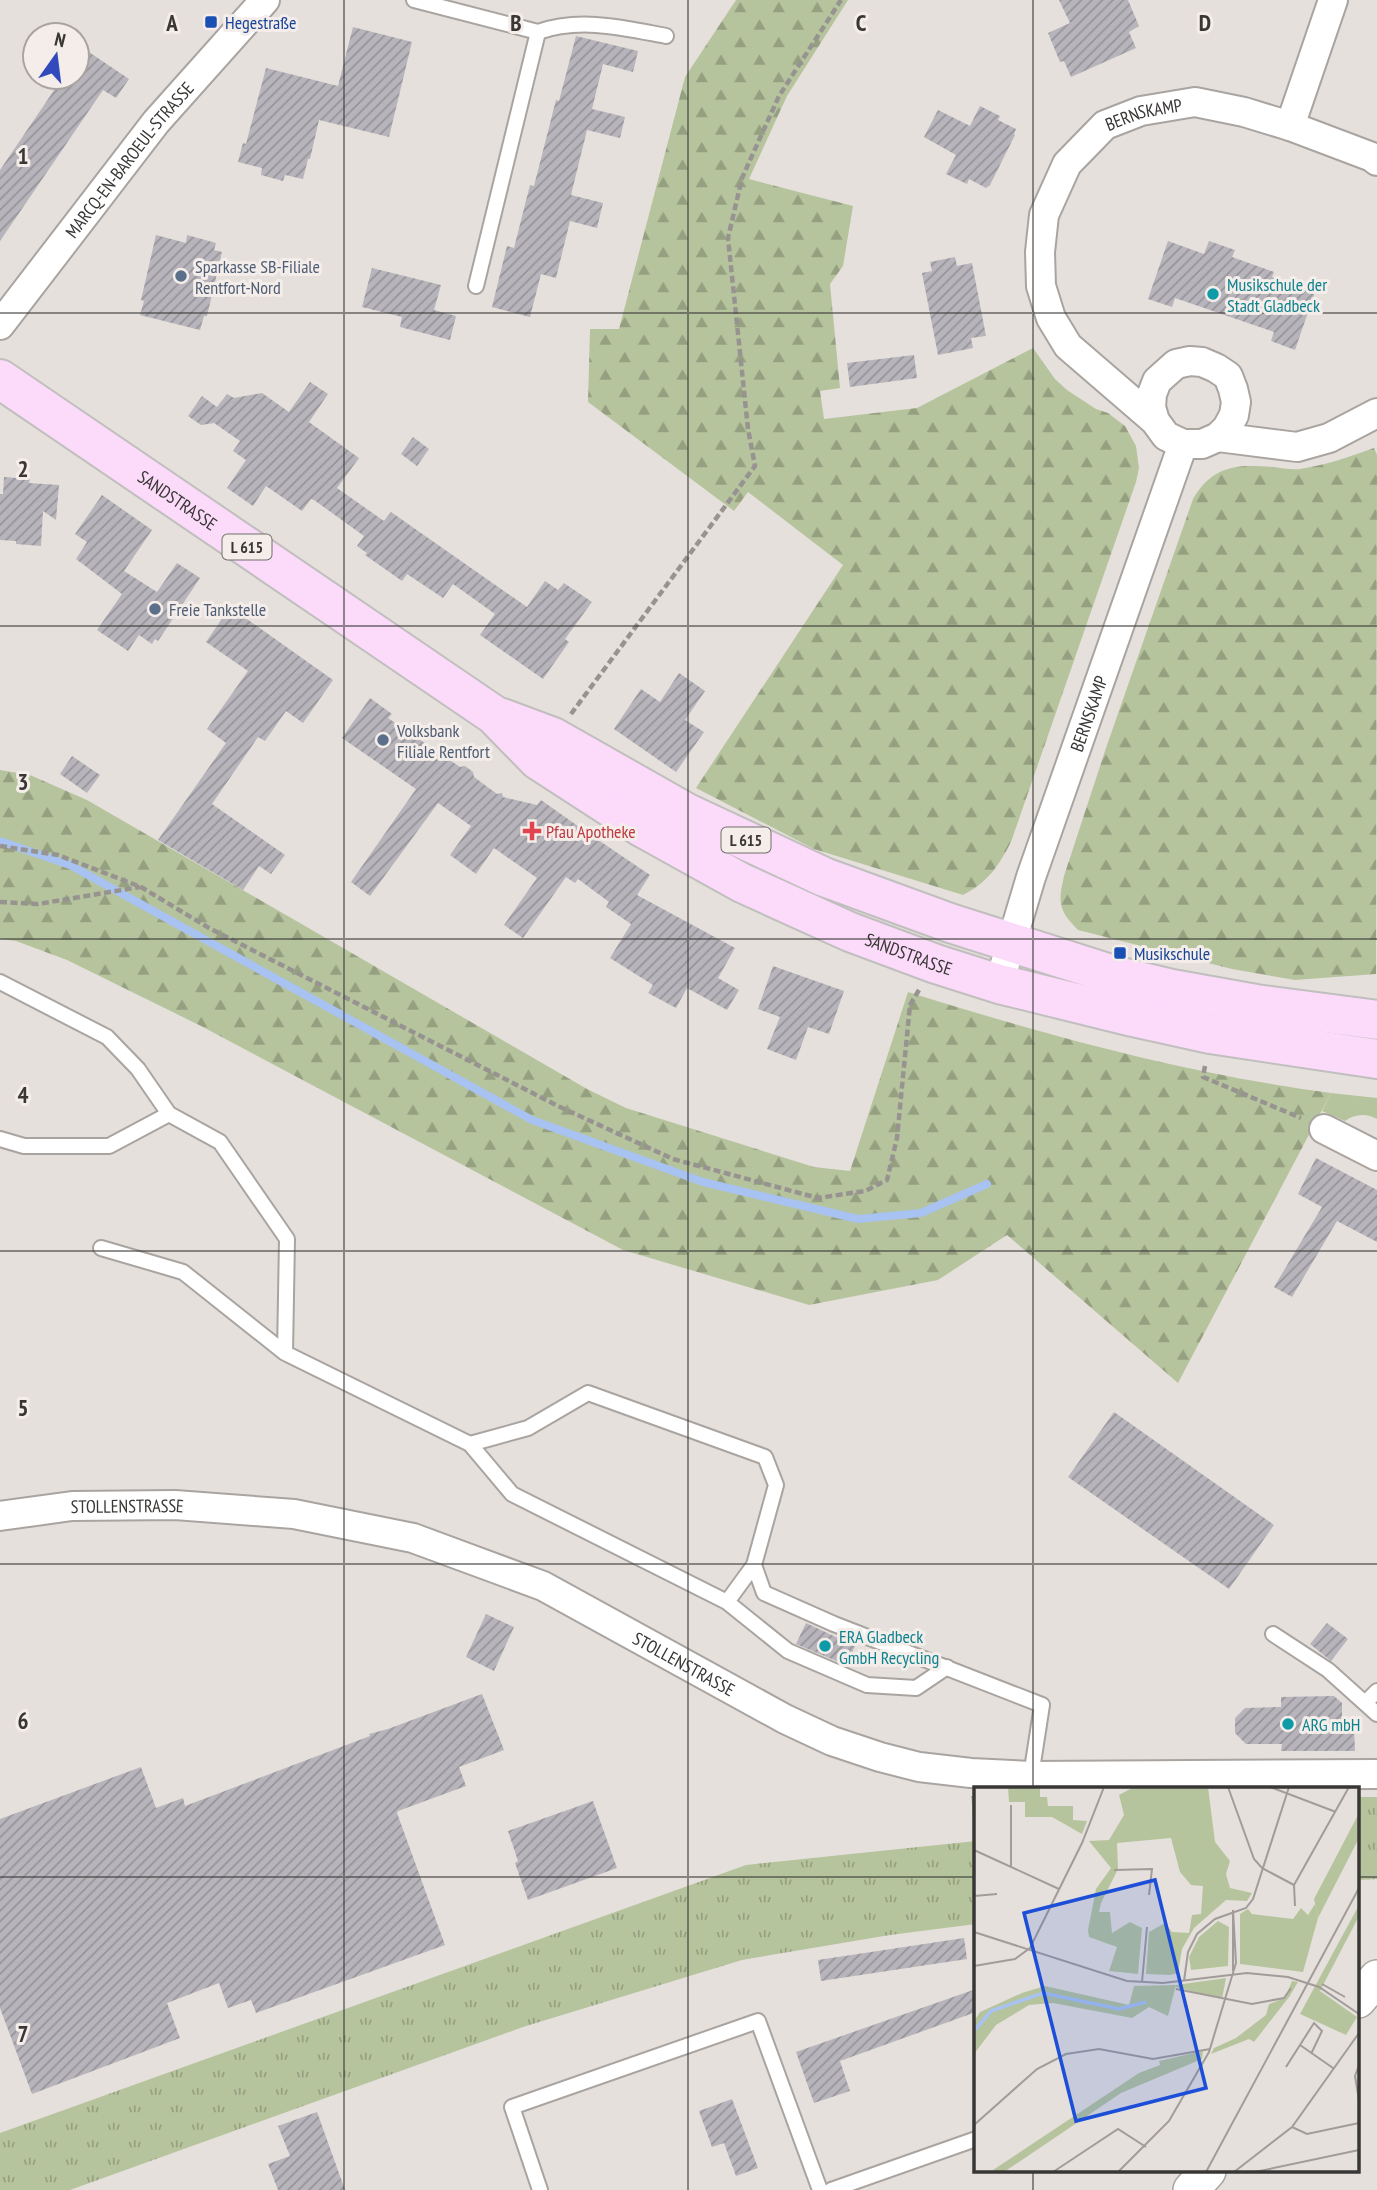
<svg xmlns="http://www.w3.org/2000/svg" width="1377" height="2190" font-family="'PT Sans Narrow',sans-serif">
  <style>
    .grass { fill: url(#grass-tufts) }
    .forest { fill: url(#forest-firs) }
    .park { fill: #b6c49d }
    .lines { fill: none; stroke-linecap: round; stroke-linejoin: round }
    .stream { stroke: #a8c2f1; stroke-width: 8 }
    .building { fill: url(#building-hatch) }
    .service-casing { stroke: #aaa4a0; stroke-width: 18 }
    .minor-casing { stroke: #aaa4a0; stroke-width: 32 }
    .tertiary-casing { stroke: #aaa4a0; stroke-width: 38 }
    .primary-casing { stroke: #c0bfbe; stroke-width: 42 }
    .path { stroke: #979390; stroke-width: 4.5; stroke-dasharray: 7 3.5; stroke-linecap: butt }
    .service { stroke: #fff; stroke-width: 14 }
    .minor { stroke: #fff; stroke-width: 28 }
    .tertiary { stroke: #fff; stroke-width: 35 }
    .primary { stroke: #fbdafa; stroke-width: 38 }
    .grid { fill: none; stroke: #393735; stroke-width: 2; stroke-opacity: 0.55 }
    .transit-dot { fill: #1a4fb4; stroke: #f4ede9; stroke-width: 2.5 }
    .service-dot { fill: #5c6f8a; stroke: #f4ede9; stroke-width: 2.5 }
    .culture-dot { fill: #0f9aa8; stroke: #f4ede9; stroke-width: 2.5 }
    .health-dot { fill: #e0444e; stroke: #f4ede9; stroke-width: 2.5 }
    .labels { text-anchor: middle; dominant-baseline: central; stroke-width: 6; stroke-linejoin: round; paint-order: stroke }
    .shield { fill: #f4ede9; stroke: #716e6b; stroke-width: 2 }
    .shield-label { font-size: 16px; font-weight: bold; fill: #393735 }
    .transit-label { font-size: 18px; fill: #164399; stroke: #f4ede9; text-anchor: start }
    .street-label { font-size: 18px; fill: #393735; stroke: #f4ede9 }
    .service-label { font-size: 18px; fill: #4e5e75; stroke: #f4ede9; text-anchor: start }
    .culture-label { font-size: 18px; fill: #0d838f; stroke: #f4ede9; text-anchor: start }
    .health-label { font-size: 18px; fill: #be3a42; stroke: #f4ede9; text-anchor: start }
    .inset-river { fill: none; stroke: #a8c2f1; stroke-width: 3.5 }
    .inset-road { fill: none; stroke: #a19c99; stroke-width: 2 }
    .view { fill: #1d4ed8; fill-opacity: 0.15; stroke: #1d4ed8; stroke-width: 3.5 }
    .inset-edge { fill: none; stroke: #393735; stroke-width: 3.5 }
    .grid-label { font-size: 23px; text-anchor: middle; font-weight: bold; fill: #393735; stroke: #f4ede9; stroke-width: 6; stroke-linejoin: round; paint-order: stroke }
  </style>
  <defs>
    <pattern id="grass-tufts" width="24" height="20" patternUnits="userSpaceOnUse" patternTransform="scale(1.75)"><rect width="24" height="20" fill="#b6c49d"/><path d="M3 7l-1-3M5 7V3M7 7l1-3M15 17l-1-3M17 17v-4M19 17l1-3" fill="none" stroke="#95a081"/></pattern>
    <pattern id="forest-firs" width="22" height="20" patternUnits="userSpaceOnUse" patternTransform="scale(1.75)"><rect width="22" height="20" fill="#b6c49d"/><path d="M5 1l3.5 6h-7zM16 11l3.5 6h-7z" fill="#95a081"/></pattern>
    <pattern id="building-hatch" width="6" height="6" patternUnits="userSpaceOnUse" patternTransform="scale(1.75)"><rect width="6" height="6" fill="#b7b5bb"/><path d="M-1 1l2-2M0 6l6-6M5 7l2-2" fill="none" stroke="#969499"/></pattern>
  </defs>
  <rect width="100%" height="100%" fill="#e6e0dc"/>
  <!-- grass -->
  <path class="grass" d="M971,1796H976V1924L890,1935L742,1960L523,2027L70,2190H0V2133L746,1865L976,1841Z
    M1358,1797H1377V1879L1358,1880Z"/>
  <!-- forest -->
  <path class="forest" d="M736,0H848L787,96L749,179L853,206L843,266L830,284L840,388L820,391L824,419L917,408L1033,348L1055,379L1067,390L1096,409L1108,413L1125,426L1136,446L1139,468L1136,482L1011,842C998,867 988,882 963,895L814,849L696,788L843,565L748,492L734,511L588,402L590,329H619L685,77Z
    M1374,448L1377,455L1376,974L1295,980L1232,969L1078,930C1058,910 1058,903 1064,876L1106,748L1193,499C1213,465 1237,464 1273,467C1282,468 1291,470 1300,469C1326,465 1349,457 1374,448Z
    M0,770L30,775L87,800L587,1089L626,1108L814,1167L850,1171L908,992C1046,1035 1187,1074 1331,1093L1178,1383L1007,1235L938,1280L809,1305L623,1250L201,1026L67,960L16,941L0,939Z"/>
  <!-- park -->
  <path class="park" d="M1331,1093L1377,1098V1119C1366,1113 1355,1114 1345,1121L1322,1111Z"/>
  <g class="lines">
    <!-- stream -->
    <path class="stream" d="M0,841L70,865L532,1120L703,1182L858,1219L921,1213L987,1184"/>
  </g>
  <!-- building -->
  <path class="building" d="M1059,0H1128L1139,26L1129,32L1136,48L1071,77L1064,61L1060,62L1048,33L1070,23Z
    M353,27L412,42L389,137L319,120L310,159H308L303,179L285,175L283,181L261,175L262,168L238,162L243,143L246,144L266,68L338,86Z
    M576,36L638,51L633,72L603,64L592,109L625,117L620,138L587,130L571,195L603,203L597,228L570,221L556,278L541,274L530,317L492,307L507,246L514,248L530,185L534,186L556,100L559,101Z
    M77,44L129,79L116,98L103,90L0,241V170L63,77H77Z
    M980,106L1000,116L998,120L1016,129L1014,134L1015,135L990,185L986,188L969,179L967,184L946,174L956,155L924,137L938,110L970,126Z
    M156,235L186,243L187,235L216,243L214,250L222,252L207,316H204L200,330L140,315L144,301L141,300Z
    M1168,241L1204,254L1209,241L1235,250L1232,257L1274,272L1272,277L1315,292L1295,350L1271,341L1274,332L1175,298L1172,307L1148,299Z
    M955,257L957,266L972,263L986,336L971,338L973,348L938,355L922,273L932,271L930,262Z
    M372,268L441,285L434,310L456,316L450,340L400,327L402,317L362,307Z
    M914,355L917,378L850,387L847,363Z
    M310,382L328,394L309,422L359,458L337,488L384,521L391,512L527,607L545,581L558,590L564,583L592,602L565,639L569,642L543,679L480,635L495,614L453,584L443,598L407,574L402,581L365,555L367,553L357,546L364,536L314,500L311,499L302,511L266,486L253,506L227,488L246,460L233,451L240,441L214,423L201,425L188,416L202,396L217,407L227,394L234,398L262,393L289,412Z
    M413,437L429,449L417,466L401,454Z
    M4,477L30,479L29,483L59,485L56,520L43,511L41,546L16,544V541L0,540V494H3Z
    M102,495L152,530L124,571L157,592L177,563L200,578L158,641L155,639L152,644L139,635L128,651L97,630L122,594L76,559L87,542L75,534Z
    M230,607L333,680L303,723L286,711L265,741L258,737L212,804L285,855L271,874L259,866L243,890L158,840L226,743L207,729L248,671L206,642Z
    M679,673L705,691L685,720L704,732L676,772L614,729L641,689L660,702Z
    M370,698L392,714L388,718L460,767L465,766L473,772L474,777L497,794L502,793L503,797L537,805L541,800L582,829L650,875L637,895L735,948L718,978L739,990L727,1010L687,988L676,1008L648,993L653,985L610,958L631,924L606,907L609,902L578,879L575,883L566,877L523,938L504,925L537,878L494,848L476,874L450,855L471,826L438,803L370,896L351,882L416,789L342,738Z
    M72,756L100,775L87,793L60,774Z
    M773,966L844,991L829,1034L808,1027L796,1060L767,1049L780,1017L758,1009Z
    M1316,1158L1377,1190V1242L1337,1221L1292,1297L1274,1287L1322,1207L1298,1194Z
    M1114,1412L1274,1525L1229,1589L1068,1477Z
    M486,1614L514,1627L494,1671L466,1657Z
    M806,1623L855,1646L846,1665L796,1644Z
    M1327,1623L1348,1639L1331,1661L1310,1644Z
    M482,1694L504,1750L459,1767L466,1786L398,1811L397,1813L445,1945L256,2013L251,2000L228,2008L219,1983L167,2003L180,2038L32,2094L0,2008V1819L141,1767L156,1808L183,1798L185,1806L370,1736L369,1734L388,1729Z
    M1334,1696L1342,1703V1729L1354,1728L1355,1751H1281L1282,1744H1246L1235,1733V1718L1245,1708L1281,1707V1697Z
    M593,1801L617,1868L528,1900L515,1863L518,1861L508,1831Z
    M964,1938L967,1959L821,1981L818,1960Z
    M976,1989V2012L840,2061L850,2091L814,2103L796,2052Z
    M732,2099L758,2168L736,2176L724,2143L712,2147L699,2111Z
    M317,2112L345,2190H278L268,2164L290,2156L278,2126Z"/>
  <g class="lines">
    <defs>
      <path id="service" d="M414,0L538,32L476,286
        M538,32C580,17 624,28 666,36
        M0,982L107,1037L138,1069L169,1114L220,1142L287,1239L285,1353L470,1444L528,1428L588,1393L765,1457L776,1485L754,1565L727,1602
        M0,1139L24,1146H109L169,1114
        M101,1248L183,1272L285,1353
        M470,1444L512,1494L727,1602L788,1651L867,1685L916,1688L947,1667
        M754,1565L764,1593L834,1624L1042,1705L1031,1776
        M1273,1634L1328,1670L1377,1714
        M1365,1703L1377,1691
        M540,2190L512,2107L758,2021L820,2190
        M831,2190L976,2139"/>
      <g id="minor">
        <path d="M1290,126L1333,0"/>
        <path id="s1" d="M0,325L156,122L265,0"/>
        <path id="s2" d="M1155,421L1151,407L1152,394L1157,381L1176,364L1190,361L1202,362L1216,368L1228,376L1233,389L1236,402L1234,415L1227,428L1218,437L1202,444H1183L1166,436L1155,421L1068,346L1051,318L1041,286L1040,252L1044,215L1067,164L1105,125L1141,111L1195,102L1244,112L1290,126L1372,157L1377,161"/>
        <path d="M1218,437L1297,447L1329,438L1377,413"/>
        <path id="s3" d="M999,984L1031,877L1183,444"/>
        <path d="M1324,1129L1377,1156"/>
        <path id="s4" d="M0,1516L72,1506L175,1505L294,1514L413,1538L543,1586L785,1719L832,1741L880,1757L919,1767L971,1773L1031,1776L1377,1774"/>
      </g>
      <path id="tertiary" d="M1358,2000L1377,1978
        M1191,2190L1208,2171"/>
      <g id="primary">
        <path id="s5" d="M0,379L494,715L538,760L643,828L742,883L850,932L936,964L999,984L1133,1017L1210,1034L1377,1059"/>
        <path d="M502,718L553,737L687,813L824,877L950,923L1117,976L1172,989L1256,1004L1377,1020"/>
      </g>
    </defs>
    <!-- service casing -->
    <use href="#service" class="service-casing"/>
    <!-- minor casing -->
    <use href="#minor" class="minor-casing"/>
    <!-- tertiary casing -->
    <use href="#tertiary" class="tertiary-casing"/>
    <!-- primary casing -->
    <use href="#primary" class="primary-casing"/>
    <!-- path -->
    <path class="path" d="M571,714L755,466L748,429L728,238L742,178L779,96L841,0
      M0,846L58,855L141,887L209,928L558,1106L673,1159L818,1198L865,1191L887,1180L897,1138L910,1005L919,990
      M0,902L38,904L140,887
      M1205,1066L1203,1077L1301,1118"/>
    <!-- service -->
    <use href="#service" class="service"/>
    <!-- minor -->
    <use href="#minor" class="minor"/>
    <!-- tertiary -->
    <use href="#tertiary" class="tertiary"/>
    <!-- primary -->
    <use href="#primary" class="primary"/>
  </g>
  <!-- grid -->
  <path class="grid" d="M344,0V2190M688,0V2190M1033,0V1789M0,313H1377M0,626H1377M0,939H1377M0,1251H1377M0,1564H1377M0,1877H976M1358,1877H1377M1033,2171V2190"/>
  <!-- markers -->
  <g class="transit-dot">
    <rect x="204" y="15" width="14" height="14" rx="3.5"/>
    <rect x="1113" y="946" width="14" height="14" rx="3.5"/>
  </g>
  <g class="service-dot">
    <circle cx="181" cy="276" r="7"/>
    <circle cx="155" cy="609" r="7"/>
    <circle cx="383" cy="740" r="7"/>
  </g>
  <g class="culture-dot">
    <circle cx="1213" cy="294" r="7"/>
    <circle cx="825" cy="1646" r="7"/>
    <circle cx="1288" cy="1724" r="7"/>
  </g>
  <path class="health-dot" d="M528.5 820.5h7v7h7v7h-7v7h-7v-7h-7v-7h7z"/>
  <g class="labels">
    <!-- shield labels -->
    <g class="shield">
      <rect x="222.5" y="534.5" width="49" height="25" rx="5"/>
      <rect x="721.5" y="827.5" width="49" height="25" rx="5"/>
    </g>
    <g class="shield-label">
      <text x="247" y="547">L 615</text>
      <text x="746" y="840">L 615</text>
    </g>
    <!-- transit labels -->
    <g class="transit-label">
      <text x="225" y="22">Hegestraße</text>
      <text x="1134" y="953">Musikschule</text>
    </g>
    <!-- street labels -->
    <g class="street-label">
      <text stroke="none"><textPath href="#s2" startOffset="668">BERNSKAMP</textPath></text>
      <text stroke="none"><textPath href="#s1" startOffset="210">MARCQ-EN-BAROEUL-STRASSE</textPath></text>
      <text stroke="none"><textPath href="#s5" startOffset="215">SANDSTRASSE</textPath></text>
      <text stroke="none"><textPath href="#s3" startOffset="285">BERNSKAMP</textPath></text>
      <text stroke="none"><textPath href="#s5" startOffset="1080">SANDSTRASSE</textPath></text>
      <text stroke="none"><textPath href="#s4" startOffset="128">STOLLENSTRASSE</textPath></text>
      <text stroke="none"><textPath href="#s4" startOffset="716">STOLLENSTRASSE</textPath></text>
    </g>
    <!-- service labels -->
    <g class="service-label">
      <text x="195" y="266">Sparkasse SB-Filiale<tspan x="195" dy="21">Rentfort-Nord</tspan></text>
      <text x="169" y="609">Freie Tankstelle</text>
      <text x="397" y="730">Volksbank<tspan x="397" dy="21">Filiale Rentfort</tspan></text>
    </g>
    <!-- culture labels -->
    <g class="culture-label">
      <text x="1227" y="284">Musikschule der<tspan x="1227" dy="21">Stadt Gladbeck</tspan></text>
      <text x="839" y="1636">ERA Gladbeck<tspan x="839" dy="21">GmbH Recycling</tspan></text>
      <text x="1302" y="1724">ARG mbH</text>
    </g>
    <!-- health labels -->
    <g class="health-label">
      <text x="546" y="831">Pfau Apotheke</text>
    </g>
  </g>
  <!-- overview -->
  <g transform="translate(974 1787)">
    <rect width="385" height="385" fill="#e6e0dc"/>
    <path d="M385,26V51L344,131L340,112ZM385,118V129L346,204L383,230L372,248L326,227ZM318,194L324,195L315,210L280,255L275,252L237,267L240,261L262,251L292,228L295,217L311,211ZM229,264L228,272L147,306L30,385H16L165,286L186,278L185,274Z" fill="#b6c49d"/>
    <path d="M160,0H234L241,55L256,74L252,87L256,101L278,106L273,114L252,113L220,141L208,162L204,186L196,188L172,187L175,145L191,136L198,145L215,146L218,128L227,127L229,99L217,98L206,85L197,51L143,56L144,82L127,116L125,125H136L138,146L156,135L168,141L164,187L135,184L143,160L115,150L114,143L122,102L137,81L115,54L135,53L150,28L145,8ZM341,117L344,131L329,185L266,177V127L274,122L278,127L319,132L327,121L334,128ZM244,134L255,140L254,179L217,183L215,170L225,150ZM202,198L194,229L175,220L158,231L79,216L55,218L22,238L0,267V234L6,225L48,206L71,199L155,218L160,199Z" fill="#b6c49d"/>
    <path d="M34,0H66V10H73L74,19H99V33L113,34L108,47L78,30H51V15H35ZM252,191L248,212L202,200V198Z" fill="#b6c49d"/>
    <path class="inset-river" d="M0,244L17,224L69,206L145,222L172,215"/>
    <path class="inset-road" d="M254,0L280,72L288,81L320,98M296,0L362,25M37,18V79M0,63L85,102M140,83L178,82L175,108M320,98L375,0M320,98L321,119M0,109L23,107M0,145L153,194L189,196L273,186L314,190L345,200L385,227M0,179L41,172L56,161L108,56L130,0M210,194L214,165L223,147L241,132L272,121L279,112L315,0M168,195L173,140M348,197L371,210M202,202L278,217L310,211L317,201M326,258L359,281M385,278L381,289L385,313M312,280L340,236L348,244L337,267M0,338L63,282L92,267L125,262L179,272L236,262M318,340L333,347L385,336M79,385L144,342L172,360M144,385L195,334L235,265L262,176L259,123V184M232,385L385,101M260,385L318,340L385,246M281,385L385,363"/>
    <path class="view" d="M181,93L232,301L102,334L50,126Z"/>
    <rect width="385" height="385" class="inset-edge"/>
  </g>
  <g class="grid-label">
    <text x="172" y="31">A</text>
    <text x="516" y="31">B</text>
    <text x="861" y="31">C</text>
    <text x="1205" y="31">D</text>
    <text x="23" y="164">1</text>
    <text x="23" y="477">2</text>
    <text x="23" y="790">3</text>
    <text x="23" y="1103">4</text>
    <text x="23" y="1416">5</text>
    <text x="23" y="1729">6</text>
    <text x="23" y="2042">7</text>
  </g>
  <!-- north arrow -->
  <g transform="translate(56 56) rotate(14)"><circle r="33" fill="#f4ede9" stroke="#a9a4a1" stroke-width="2"/>
  <path d="M0-5L12 26L0 18L-12 26Z" fill="#324bbc"/>
  <text y="-10" font-size="19" font-weight="bold" text-anchor="middle" fill="#393735">N</text>
  </g>
</svg>
